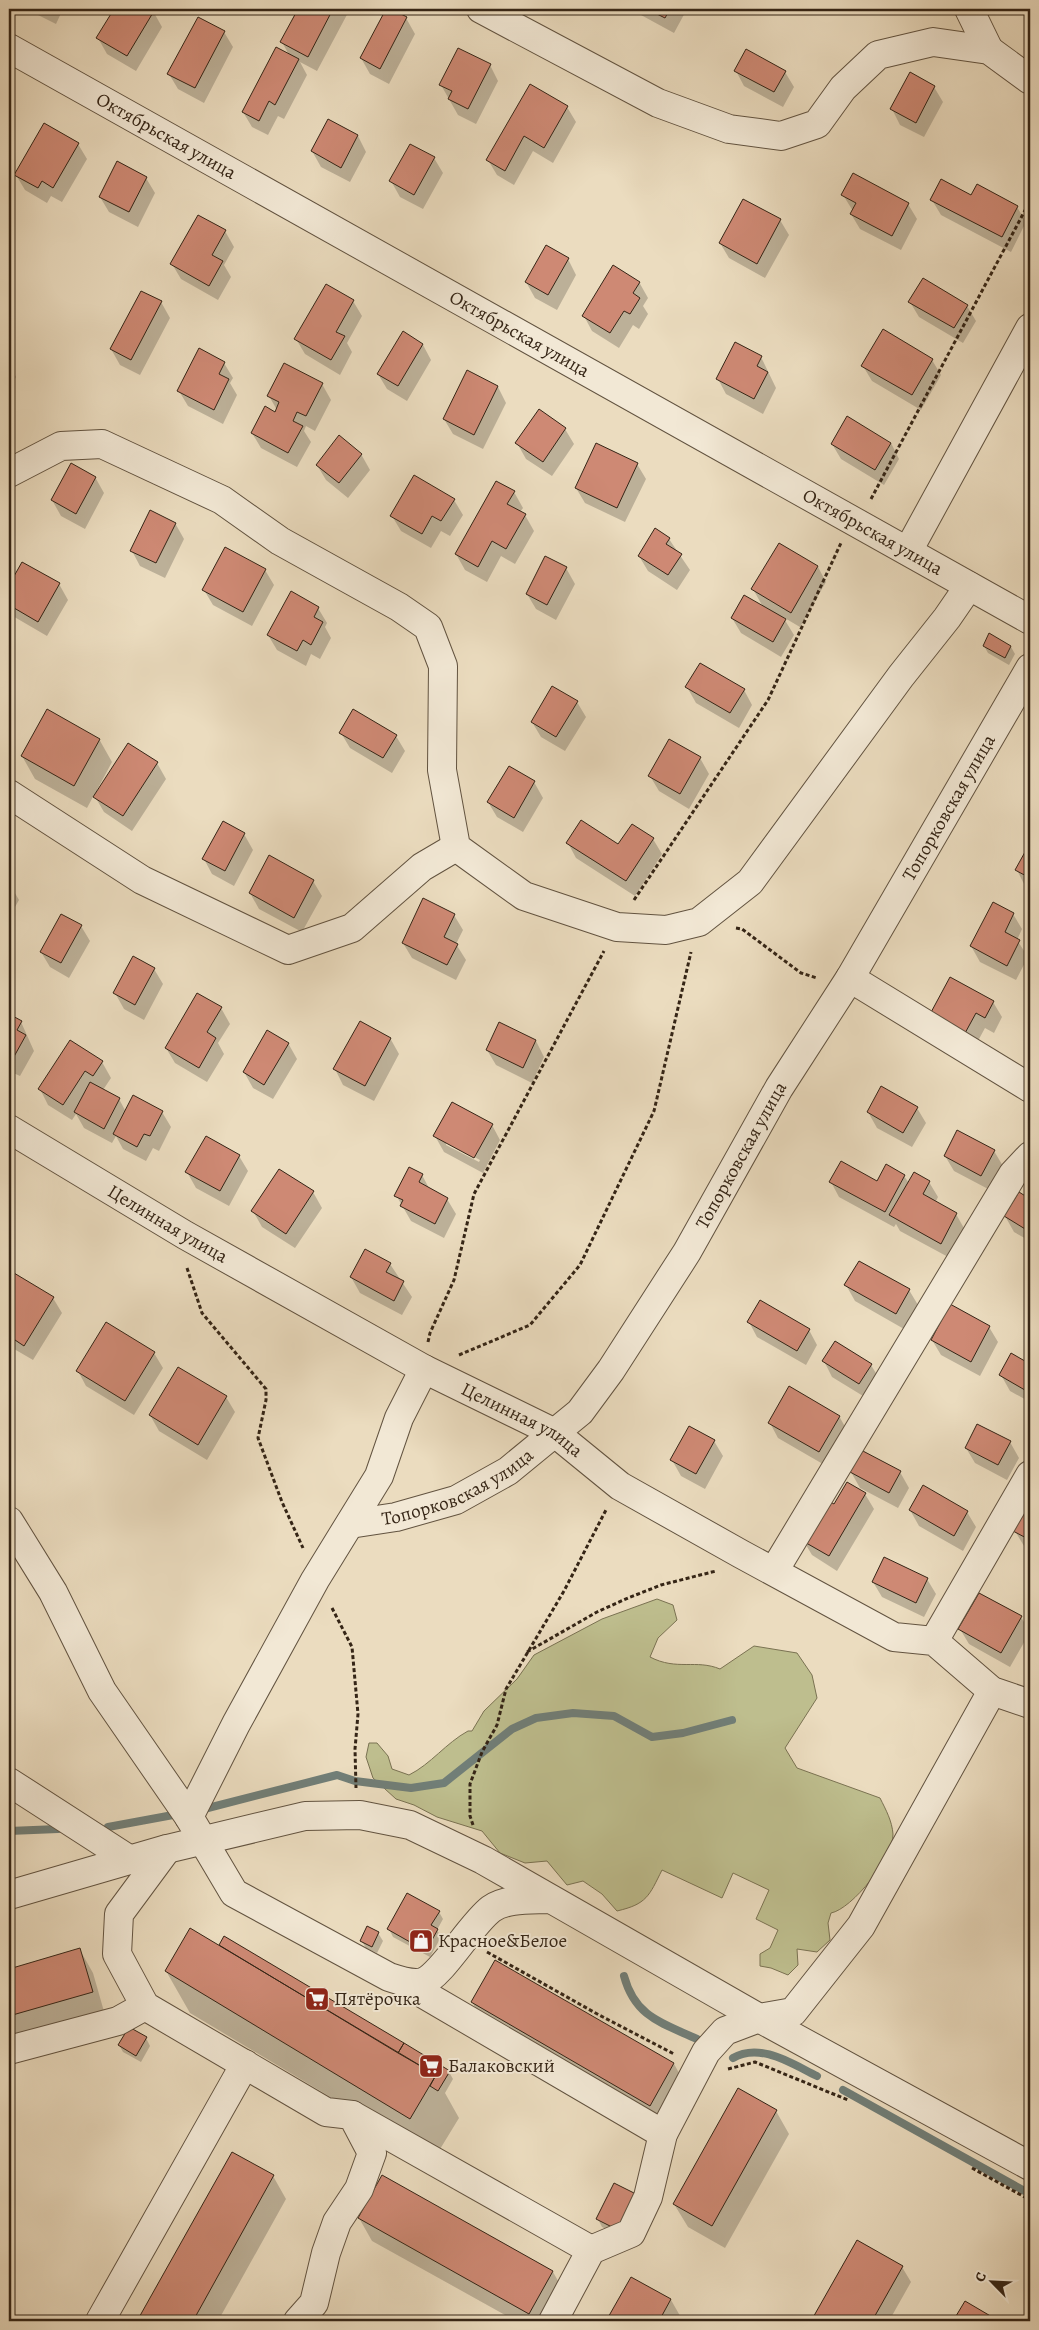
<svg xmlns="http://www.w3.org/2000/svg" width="1039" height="2330" font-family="Alegreya,serif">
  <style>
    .green { fill: #bebe8e; stroke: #7a7252 }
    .shadow { fill: #0003; fill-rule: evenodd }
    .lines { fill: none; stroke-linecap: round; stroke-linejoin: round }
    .stream { stroke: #717e77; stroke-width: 8 }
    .building { fill: #ce8974; stroke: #352516 }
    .minor-casing { stroke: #625340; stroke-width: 30 }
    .path { stroke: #352516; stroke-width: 3; stroke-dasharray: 4 2.5; stroke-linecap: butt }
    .minor { stroke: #f2e8d5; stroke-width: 28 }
    .labels { text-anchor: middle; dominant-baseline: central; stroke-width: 4; stroke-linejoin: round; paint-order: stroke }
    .street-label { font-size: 19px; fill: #352516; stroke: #f2e8d5 }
    .poi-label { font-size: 19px; fill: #352516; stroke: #f2e8d5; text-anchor: start }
  </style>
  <rect width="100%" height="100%" fill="#ebdcbf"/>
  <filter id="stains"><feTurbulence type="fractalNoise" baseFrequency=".004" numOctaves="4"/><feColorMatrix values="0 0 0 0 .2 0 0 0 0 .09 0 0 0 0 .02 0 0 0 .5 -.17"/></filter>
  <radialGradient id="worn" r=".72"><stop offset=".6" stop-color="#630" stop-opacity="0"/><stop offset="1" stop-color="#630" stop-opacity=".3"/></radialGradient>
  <!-- green -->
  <path class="green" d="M657,1599L673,1605L677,1620L658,1638L650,1657C677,1671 696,1659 720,1669L754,1646L797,1653L812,1675L817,1698L785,1748L797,1768L880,1798C886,1810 892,1821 893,1834C894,1857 852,1909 831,1913L828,1923L830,1940L817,1952L797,1949L798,1965L788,1975L771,1968L760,1966V1954L770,1948L778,1930L756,1919L769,1890L733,1873L722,1898L662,1870C649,1896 647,1904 617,1911L602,1894L583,1881L567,1885L547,1861L525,1863L500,1853L482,1831L437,1817L414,1805L396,1799L373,1778L366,1757L369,1743H377L388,1756L392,1769L409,1775C431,1764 446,1743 468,1731H472L484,1711L517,1679L534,1655L602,1619Z"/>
  <!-- shadow -->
  <path class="shadow" d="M32,9H63L56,24L36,14Z
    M115,9H148L153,11L162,27L136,71L107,54L98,38Z
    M299,9H350L317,71L300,62L307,75L284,119L278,116L268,135L252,127L243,112L289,55L282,42Z
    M387,9L406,18L415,34L389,84L370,74L361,58Z
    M638,9H687L674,33L641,15Z
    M224,32L233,47L204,103L178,89L169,74Z
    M490,65L498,81L476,124L458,115L441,85Z
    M736,71L785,72L794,87L783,107L744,86Z
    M934,87L943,102L924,137L900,125L892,109Z
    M567,107L576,122L553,163L533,151L514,185L497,175L488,160Z
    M329,121L358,136L366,152L350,182L321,167L312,151Z
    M78,144L87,159L62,202L51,196L47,203L25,190L16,175Z
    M434,158L443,173L423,209L400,197L391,181Z
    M146,178L155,193L138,227L109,212L100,197Z
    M843,195L908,204L917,219L901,250L860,229L851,214L853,211Z
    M971,196L1017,207L1026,222L1011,252L941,215L932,200Z
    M199,216L225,231L234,247L224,265L231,277L218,300L181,279L172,264Z
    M780,220L789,235L765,278L729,258L720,243Z
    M568,259L576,275L557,310L535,298L526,282Z
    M639,282L648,298L643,306L648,314L639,329L633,325L619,348L592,331L584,316Z
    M353,301L362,316L347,343L352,352L340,375L305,354L296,339Z
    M161,302L170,318L140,375L120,365L111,349Z
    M910,302L967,306L976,321L963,343L919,317Z
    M403,333L423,345L431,360L407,401L387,389L378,374Z
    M761,357L776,388L763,414L726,394L718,379Z
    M932,360L941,375L921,410L872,381L863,366Z
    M9,363L16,377L9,390Z
    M224,363L233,378L230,383L237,395L223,424L188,406L179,391Z
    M467,372L498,387L506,403L483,449L453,434L444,419Z
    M322,384L331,400L315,431L306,426L304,431L311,442L297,467L261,448L252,433L277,410L269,396Z
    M565,429L574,444L552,476L526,459L517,443Z
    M891,443L899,459L884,485L841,459L832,444Z
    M361,454L370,470L348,498L326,480L317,465Z
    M637,464L646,479L625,522L585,503L576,488Z
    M95,477L104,493L85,529L61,516L52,500Z
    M514,492L523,508L520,512L525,515L534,531L515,564L501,556L487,582L465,570L456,554Z
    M454,500L463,515L450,536L441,531L431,548L401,531L392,516Z
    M175,523L184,539L165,578L140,566L132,551Z
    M669,539L690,570L677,590L648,571L639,556Z
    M23,564L59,584L68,600L47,636L11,615L9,612V588Z
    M818,567L826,582L800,627L783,617L794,635L781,657L741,633L732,618L763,607L753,589Z
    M566,568L575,584L556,620L536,609L527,594Z
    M265,570L274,585L252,626L213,605L204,590Z
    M318,608L327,623L325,627L331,638L320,659L311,654L306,666L277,650L268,635Z
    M984,646L1011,647L1015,654L1009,665L988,653Z
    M687,687L744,690L752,705L739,728L696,703Z
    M9,690L13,698L9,705Z
    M577,702L586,717L565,751L541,737L532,722Z
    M341,733L396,736L405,751L392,773L350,748Z
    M99,739L112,762L97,790L98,791L157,763L166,779L132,831L104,812L94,795L87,808L35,779L22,756Z
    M670,741L700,758L709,774L689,809L659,791L650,776Z
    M509,767L534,782L543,798L523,832L497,817L488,802Z
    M223,823L244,834L253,850L234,886L212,874L204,859Z
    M653,839L662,854L635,896L576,858L568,843L619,846Z
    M1030,845V888L1025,886L1017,870Z
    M313,881L322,896L302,932L259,909L250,893Z
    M9,883L19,900L11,914L15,921L9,932Z
    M1013,914L1022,929L1017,940L1028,957L1016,980L980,962L971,946Z
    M454,915L463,930L456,944L466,960L456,980L412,958L403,943Z
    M81,926L90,941L69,978L50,967L41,952Z
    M154,969L163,984L144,1020L124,1009L115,993Z
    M993,1002L1002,1017L994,1033L985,1028L973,1050L939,1031Z
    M221,1008L230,1024L218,1043L224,1054L207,1082L175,1063L166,1048Z
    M9,1015L21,1022L34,1051L20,1076L9,1071Z
    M499,1024L536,1041L544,1057L532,1083L496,1065L487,1050Z
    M390,1038L399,1054L374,1101L343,1085L335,1069Z
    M70,1042L102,1062L111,1078L103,1090L119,1099L126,1112L134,1097L162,1112L171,1127L159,1151L153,1148L146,1161L123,1149L116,1136L112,1143L84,1128L76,1114L72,1120L48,1105L40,1089Z
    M288,1043L297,1059L273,1099L253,1088L244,1072Z
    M1030,1064V1082L1025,1073Z
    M917,1108L926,1123L912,1147L877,1128L868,1112Z
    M492,1125L500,1140L483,1173L444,1152L435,1136ZM446,1142L480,1160L479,1162L446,1145Z
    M994,1151L1003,1166L990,1190L954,1171L945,1156Z
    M239,1156L248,1171L229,1206L196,1188L187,1172Z
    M886,1166L904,1176L909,1183L929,1182L938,1197L935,1203L956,1214L965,1230L950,1258L900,1231L896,1224L894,1227L839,1197L831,1182H878Z
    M422,1175L430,1190L447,1199L456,1214L444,1238L411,1221L396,1195Z
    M313,1192L322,1208L295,1248L262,1227L253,1211Z
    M1019,1194L1030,1200V1241L1014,1232L1005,1216Z
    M390,1264L412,1297L402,1315L360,1293L351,1277Z
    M9,1271L53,1298L62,1313L33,1360L9,1346Z
    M846,1285L909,1290L918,1305L904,1329L855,1301Z
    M749,1322L809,1330L817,1345L806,1365L757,1337Z
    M989,1327L998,1342L980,1376L941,1355L932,1340Z
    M154,1353L163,1368L134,1415L86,1386L78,1371Z
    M1012,1355L1030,1365V1402L1010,1391L1001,1375Z
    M824,1361L871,1365L880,1380L868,1399L832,1377Z
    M226,1397L235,1412L207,1460L159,1431L150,1415Z
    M839,1416L848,1432L828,1467L778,1438L770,1423Z
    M714,1441L723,1456L705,1489L681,1476L672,1460Z
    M1010,1442L1019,1458L1007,1480L975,1463L966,1448Z
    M851,1472H900L909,1488L898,1508L860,1488Z
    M865,1494L874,1509L837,1571L812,1555L803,1540L834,1506Z
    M1030,1503V1550L1024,1546L1015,1531Z
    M910,1510L967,1512L976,1527L963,1551L919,1526Z
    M927,1579L936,1594L924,1617L882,1597L873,1582Z
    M1021,1617L1030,1632L1010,1667L969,1644L960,1629Z
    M439,1912L443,1919L437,1930L441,1937L430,1957L393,1937L389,1929Z
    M367,1928L378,1933L383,1941L377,1953L366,1948L361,1940Z
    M225,1938L449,2072L453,2079L445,2093L459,2118L434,2159L190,2013L166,1971L223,1949L220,1945Z
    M80,1950L93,1973L105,2015L9,2043V1970Z
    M496,1961L674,2064L687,2087L663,2128L485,2025L472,2002Z
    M146,2038L150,2046L141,2062L123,2052L119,2045Z
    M776,2111L789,2134L725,2248L688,2227L674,2204Z
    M232,2154L273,2176L286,2199L218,2321H138Z
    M635,2195L622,2237L602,2227L598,2219Z
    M359,2218L553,2272L566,2295L551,2321H516L372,2241Z
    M858,2241L902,2267L911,2282L889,2321H812Z
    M631,2278L671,2300L683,2321H608Z"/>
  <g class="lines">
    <!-- stream -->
    <path class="stream" d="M204,1809L337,1775L355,1781L411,1788L444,1783L512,1729L536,1718L573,1713L614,1716L652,1737L683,1733L732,1720
      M108,1827L173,1815
      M9,1831L58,1829
      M624,1976C635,2017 662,2023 697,2039
      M733,2058C760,2042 792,2064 817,2076
      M843,2090L1030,2194"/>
  </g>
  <!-- building -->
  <path class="building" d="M114,9H151L154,11L127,56L96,38Z
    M298,9H333L308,57L280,42Z
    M386,9H391L407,17L380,69L360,58Z
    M647,9H670L665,18Z
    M198,17L225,31L195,88L167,74Z
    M276,47L299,59L275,105L269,101L259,121L242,112Z
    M458,48L491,64L468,109L448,99L452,91L439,85Z
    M746,49L786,71L774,92L734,71Z
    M910,72L935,86L916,123L890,109Z
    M530,84L568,106L544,148L524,136L505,171L486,160Z
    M328,119L358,135L341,168L311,151Z
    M44,123L79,143L53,188L42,181L38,188L14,175Z
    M410,144L435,157L414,195L389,181Z
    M117,161L147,177L129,212L99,197Z
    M853,173L909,203L892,236L850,214L856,203L841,195Z
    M941,179L971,195L977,184L1018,206L1002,237L930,200Z
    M743,199L781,219L757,264L719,243Z
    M198,215L226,230L212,255L223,261L209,286L170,264Z
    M546,245L569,258L548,295L525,282Z
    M613,265L640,282L633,293L640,298L630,314L624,311L610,333L582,316Z
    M923,278L968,305L954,328L908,302Z
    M326,284L354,300L336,332L345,336L331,360L294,339Z
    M141,291L162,301L131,360L110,349Z
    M883,329L933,359L912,395L861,366Z
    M403,331L423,344L398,386L377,374Z
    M735,342L762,356L757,366L768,372L754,399L716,379Z
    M199,348L225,362L219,374L229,379L214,410L177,391Z
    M284,363L323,383L306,416L297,412L293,421L303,426L288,453L251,433L265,406L275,412L279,402L267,396Z
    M467,370L498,386L474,435L443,419Z
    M539,409L566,428L543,462L515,443Z
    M847,416L891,443L875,470L831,444Z
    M339,435L362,454L339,483L316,465Z
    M596,443L638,463L617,508L575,488Z
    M71,463L96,477L76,514L51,500Z
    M414,475L455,499L441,521L432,516L422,534L390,516Z
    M496,481L515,491L507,504L526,514L506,549L492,541L478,567L455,554Z
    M150,510L176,523L156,563L130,551Z
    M655,528L670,538L666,544L682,554L668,575L638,556Z
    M779,543L818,566L791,613L751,589Z
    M225,547L266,569L243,612L202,590Z
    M545,556L567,567L547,605L526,594Z
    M22,562L60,583L38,622L9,605V585Z
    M291,591L319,607L314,617L323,622L311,645L303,640L297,651L267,635Z
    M744,595L786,619L773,642L731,618Z
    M989,633L1011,646L1005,658L983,646Z
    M700,663L745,689L730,713L685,687Z
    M552,686L578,701L556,737L531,722Z
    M47,709L100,739L74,786L21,756Z
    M353,709L397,735L383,758L339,733Z
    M669,739L701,757L680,794L648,776Z
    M128,743L158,762L123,816L93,797Z
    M509,766L535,781L514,818L487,802Z
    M581,820L618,844L632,824L654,838L626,881L566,843Z
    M223,821L245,833L225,871L202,859Z
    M1030,843V878L1015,870Z
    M269,855L314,880L294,918L249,893Z
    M423,898L455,914L444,937L458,944L447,965L402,943Z
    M993,902L1014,913L1005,932L1020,940L1007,966L970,946Z
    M61,914L82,925L61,963L40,952Z
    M133,956L155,968L135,1005L113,993Z
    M950,977L994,1001L985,1018L976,1013L964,1035L929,1016Z
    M197,993L222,1007L207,1032L216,1038L199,1068L165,1048Z
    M9,1014L22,1021L17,1030L26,1035L11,1062L9,1060Z
    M360,1021L391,1038L365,1086L333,1069Z
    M499,1022L536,1040L523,1068L486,1050Z
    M267,1030L289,1043L264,1085L243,1072Z
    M70,1040L103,1061L93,1076L85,1071L63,1105L38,1089Z
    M90,1082L120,1098L104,1129L74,1112Z
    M881,1086L918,1107L903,1133L867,1112Z
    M133,1095L163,1111L150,1136L144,1134L137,1147L113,1134Z
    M452,1102L493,1124L474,1158L433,1136Z
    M957,1130L995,1150L981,1176L944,1156Z
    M206,1136L240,1155L220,1191L185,1172Z
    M841,1161L877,1181L886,1164L905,1175L885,1212L829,1182Z
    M409,1167L423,1174L419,1182L448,1198L435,1224L400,1206L403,1200L394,1196Z
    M279,1169L314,1191L286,1234L251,1211Z
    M914,1172L930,1181L923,1194L957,1213L941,1244L889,1215Z
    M1019,1192L1030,1199V1232L1004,1216Z
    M365,1249L391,1263L386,1272L404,1281L394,1301L350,1277Z
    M859,1261L910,1289L896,1314L844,1285Z
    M9,1270L54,1297L24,1346L9,1336Z
    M760,1300L810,1329L797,1351L747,1322Z
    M950,1304L990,1326L971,1362L931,1340Z
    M106,1322L155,1352L125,1401L76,1371Z
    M835,1341L872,1364L859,1384L822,1361Z
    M1011,1353L1030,1364V1393L999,1375Z
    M178,1367L227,1396L198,1445L149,1415Z
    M789,1386L840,1416L819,1452L768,1423Z
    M977,1424L1011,1441L998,1465L965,1448Z
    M689,1426L715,1440L696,1474L670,1460Z
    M861,1450L901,1471L889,1493L850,1472Z
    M847,1482L866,1493L829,1556L801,1540L825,1499L834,1504Z
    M923,1485L968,1511L954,1536L909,1510Z
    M1030,1500V1540L1013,1531Z
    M884,1557L928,1578L916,1603L872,1582Z
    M979,1593L1022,1616L1001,1653L958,1629Z
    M407,1893L440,1911L431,1925L438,1929L426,1951L387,1929Z
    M367,1926L379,1932L372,1947L360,1941Z
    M190,1928L436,2075L410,2119L165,1971Z
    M224,1936L404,2043L398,2053L219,1945Z
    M80,1948L93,1992L9,2016V1969Z
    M495,1960L674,2063L650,2106L471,2002Z
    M129,2027L147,2037L136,2056L118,2045Z
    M404,2043L450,2071L438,2091L430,2086L436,2075L398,2053Z
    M738,2088L777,2110L712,2226L673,2204Z
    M232,2152L274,2175L193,2321H137Z
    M382,2175L553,2271L529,2314L358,2218Z
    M614,2183L636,2194L618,2230L596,2219Z
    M857,2240L903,2266L872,2321H811Z
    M631,2277L671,2299L659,2321H606Z
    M965,2301L999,2321H953Z"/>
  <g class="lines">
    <defs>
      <g id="minor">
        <path d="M481,9L658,103L729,129L781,136L817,124L843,88L878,55L933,42L989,50L1030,80"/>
        <path d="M969,9L989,50"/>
        <path id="s1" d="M9,48L1030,620"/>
        <path d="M9,473L61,446L102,444L222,500L280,541L399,607L428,627L443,666L442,770L456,847L524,896L617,927L666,930L699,922L750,882L901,676L947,618L969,586"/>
        <path d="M908,551L1030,328"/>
        <path d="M9,794L142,880L288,950L352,928L422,867L456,847"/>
        <path d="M850,978L1030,1088"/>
        <path id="s2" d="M9,1129L185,1235L424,1369L555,1433L620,1486L741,1554L894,1637L934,1641L992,1691L1030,1704"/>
        <path d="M9,1521L53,1592L102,1691L189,1817L234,1893L389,1977C398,1980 413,1985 423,1982C442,1975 471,1924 491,1909C506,1898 532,1900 550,1899"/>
        <path id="s3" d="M350,1524L396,1517L456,1500L508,1471L580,1412L611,1370L687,1252L779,1088L850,978L1030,668"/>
        <path d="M774,1571L1013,1174L1030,1156"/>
        <path d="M934,1641L1030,1475"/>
        <path d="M9,1782L130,1860"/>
        <path d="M189,1817L236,1724L315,1580L379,1476L399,1418L424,1369"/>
        <path d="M167,1849L119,1914L117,1954L145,2006L326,2112L352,2115L372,2153L359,2189L337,2222L326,2253L314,2303L298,2321"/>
        <path d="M9,1895L167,1849L305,1816L360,1815L410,1825L483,1860L759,2018L1030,2166"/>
        <path d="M403,1982L663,2134"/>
        <path d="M9,2050L118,2021L145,2006"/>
        <path d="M352,2115L591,2250"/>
        <path d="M100,2321L245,2064"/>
        <path d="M553,2321L591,2250L631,2233L648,2197L663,2134L706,2052L725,2031L759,2018L793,2012L861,1926L992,1691"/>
      </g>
    </defs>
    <!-- minor casing -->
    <use href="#minor" class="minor-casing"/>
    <!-- path -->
    <path class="path" d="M871,499L1030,201
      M634,900L768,700L841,543
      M736,928L742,929L801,973L817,978
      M187,1268L202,1313L266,1389V1400L258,1438L282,1502L303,1548
      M428,1342L430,1333L454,1280L474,1194L604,951
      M459,1355L530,1325L580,1265L654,1111L691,952
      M332,1608L352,1647L358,1714L355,1749L356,1788
      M527,1652L597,1612L628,1598L661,1585L716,1571
      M473,1825L470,1816V1784L482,1752L497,1725L506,1689L564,1591L607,1508
      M487,1952L599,2015L674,2054
      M728,2069L755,2062L848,2100
      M972,2168L1030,2200"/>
    <!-- minor -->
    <use href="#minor" class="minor"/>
  </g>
  <!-- icons -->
  <defs>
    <symbol id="shop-square" viewBox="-11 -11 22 22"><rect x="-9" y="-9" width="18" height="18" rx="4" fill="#8f2418" stroke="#f2e8d5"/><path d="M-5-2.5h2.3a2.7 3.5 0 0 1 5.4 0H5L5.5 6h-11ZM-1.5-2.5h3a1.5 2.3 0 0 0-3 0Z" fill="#fff"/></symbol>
    <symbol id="supermarket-square" viewBox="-11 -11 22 22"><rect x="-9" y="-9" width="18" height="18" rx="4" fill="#8f2418" stroke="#f2e8d5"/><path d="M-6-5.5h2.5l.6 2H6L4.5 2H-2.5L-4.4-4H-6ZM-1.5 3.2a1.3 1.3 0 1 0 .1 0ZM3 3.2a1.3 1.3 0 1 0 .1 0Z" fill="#fff"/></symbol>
  </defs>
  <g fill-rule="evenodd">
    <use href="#shop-square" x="407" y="1927" width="28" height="28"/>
    <use href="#supermarket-square" x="303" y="1985" width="28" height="28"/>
    <use href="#supermarket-square" x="417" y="2052" width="28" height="28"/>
  </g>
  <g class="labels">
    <!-- street labels -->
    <g class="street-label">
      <text stroke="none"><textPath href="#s1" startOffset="180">Октябрьская улица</textPath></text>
      <text stroke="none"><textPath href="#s1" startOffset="585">Октябрьская улица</textPath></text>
      <text stroke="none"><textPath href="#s1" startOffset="990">Октябрьская улица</textPath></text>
      <text stroke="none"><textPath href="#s3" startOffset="970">Топорковская улица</textPath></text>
      <text stroke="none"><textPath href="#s3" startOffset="565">Топорковская улица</textPath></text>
      <text stroke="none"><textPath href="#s2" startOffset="185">Целинная улица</textPath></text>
      <text stroke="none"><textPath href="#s2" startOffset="590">Целинная улица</textPath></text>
      <text stroke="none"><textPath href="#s3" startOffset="115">Топорковская улица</textPath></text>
    </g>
    <!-- poi labels -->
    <g class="poi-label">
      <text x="438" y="1941">Красное&amp;Белое</text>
      <text x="334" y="1999">Пятёрочка</text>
      <text x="448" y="2066">Балаковский</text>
    </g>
  </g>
  <!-- margin -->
  <rect width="1039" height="2330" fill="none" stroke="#ebdcbf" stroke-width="30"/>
  <rect x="10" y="10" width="1019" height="2310" fill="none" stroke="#352516" stroke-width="2.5"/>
  <rect x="15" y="15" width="1009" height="2300" fill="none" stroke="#352516"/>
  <!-- north arrow -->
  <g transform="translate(992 2282) rotate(294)" stroke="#f2e8d5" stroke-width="4" paint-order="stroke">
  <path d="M0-4L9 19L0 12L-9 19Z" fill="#352516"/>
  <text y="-8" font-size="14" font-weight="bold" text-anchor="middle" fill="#352516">С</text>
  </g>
  <rect width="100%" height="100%" filter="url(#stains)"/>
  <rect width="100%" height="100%" fill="url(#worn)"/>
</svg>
